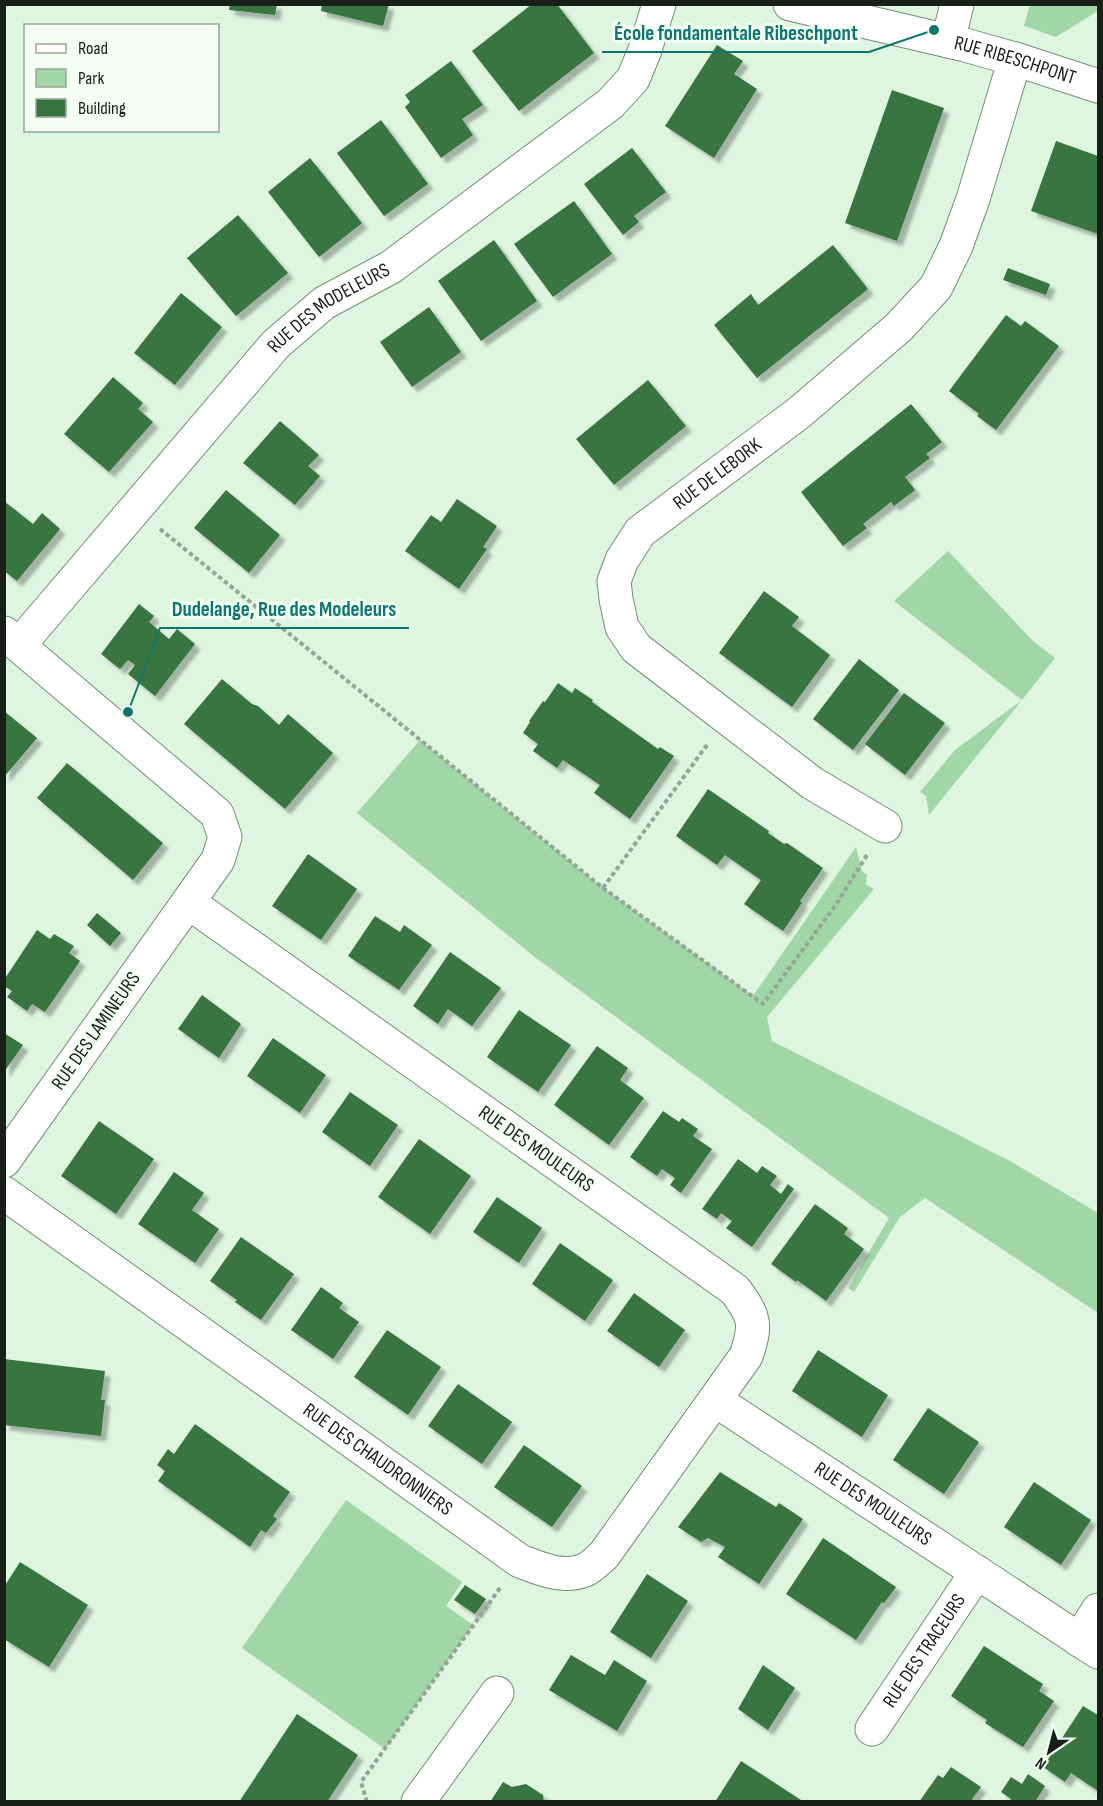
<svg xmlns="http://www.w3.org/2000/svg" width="1103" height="1806" font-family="'Sofia Sans Condensed',sans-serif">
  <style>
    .green { fill: #a1d6a6 }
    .building { fill: #377540; filter: url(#shadow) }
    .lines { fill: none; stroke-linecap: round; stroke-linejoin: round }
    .minor-casing { stroke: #778c79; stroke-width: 35 }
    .path { stroke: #95a696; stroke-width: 4; stroke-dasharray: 4.5 3; stroke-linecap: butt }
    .minor { stroke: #fff; stroke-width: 33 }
    .labels { text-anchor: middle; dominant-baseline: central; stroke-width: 6; stroke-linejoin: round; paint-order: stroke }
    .street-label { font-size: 20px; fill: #171f17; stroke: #f2fff2 }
    .leader { fill: none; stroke: #0f766e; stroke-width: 2 }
    .callout-dot { fill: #0f766e; stroke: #f2fff2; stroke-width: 2 }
    .callout-label { font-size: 21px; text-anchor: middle; font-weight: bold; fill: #0f766e; stroke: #f2fff2; stroke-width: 6; stroke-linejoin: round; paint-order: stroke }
  </style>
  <defs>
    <filter id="shadow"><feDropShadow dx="5.5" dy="5.5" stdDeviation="1.5" flood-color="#0004"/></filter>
  </defs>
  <rect width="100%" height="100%" fill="#def5e0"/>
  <!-- green -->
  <path class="green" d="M1030,4L1098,5V11L1056,37L1024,26Z
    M948,551L1033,641L1055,658L1022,700L929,815L926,796L920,792L955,750L1022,700L894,601Z
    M420,740L603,888L753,996L856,847L862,871L867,875L866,885L874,889L767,1017L772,1041L1010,1161L1098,1213V1313L925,1198L900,1217L854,1292L848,1288L889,1218L536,958L357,813Z
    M346,1500L462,1582L446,1606L473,1625L385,1749L242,1648Z"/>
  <!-- building -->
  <path class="building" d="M230,4H277L275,15L229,10Z
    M322,4H389L383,26L321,11Z
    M532,4H557L594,53L519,111L472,51Z
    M717,45L743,61L734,74L757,89L714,158L665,126Z
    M451,61L483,105L462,119L473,135L441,158L405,107L410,102L405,95Z
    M892,90L944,108L897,241L845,223Z
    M381,120L428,184L384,216L337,153Z
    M1056,141L1098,156V234L1031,211Z
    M632,148L666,192L634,216L639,222L623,235L584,184Z
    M310,158L362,223L319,257L268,192Z
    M574,201L612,254L553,297L514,244Z
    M238,215L288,273L236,316L187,258Z
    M494,240L537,301L481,341L438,281Z
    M833,245L868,289L757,378L714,325L751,294L758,305Z
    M1008,268L1050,284L1046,295L1003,280Z
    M181,293L222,327L175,385L134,353Z
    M429,307L461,352L412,387L380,342Z
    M1006,315L1021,326L1025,321L1059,346L996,430L977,416L979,414L949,391Z
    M113,377L143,403L138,409L153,422L109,472L64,434Z
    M648,380L686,426L614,485L576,439Z
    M911,404L942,442L926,454L930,458L905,477L915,490L894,506L891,502L863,524L867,528L843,546L801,492Z
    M280,421L319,455L308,466L320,476L295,505L243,463Z
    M226,490L280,535L249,573L194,528Z
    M457,499L497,526L483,547L487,549L459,589L405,551L431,515L441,522Z
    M4,501L33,524L42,513L60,529L17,581L4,571Z
    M764,591L799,617L792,626L830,655L792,707L719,653Z
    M139,604L154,616L149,622L169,639L177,629L195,644L155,696L128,674L135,665L128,660L120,669L101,654Z
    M859,659L899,690L853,750L813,719Z
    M222,679L252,704L258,706L279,725L288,714L333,753L285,809L184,724Z
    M558,683L572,693L575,688L593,700L592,702L658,749L660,747L674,756L630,819L594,793L600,785L563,760L557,768L533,751L538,744L523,733L530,722L529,721L543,701L545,702Z
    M904,693L945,723L905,775L865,744Z
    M4,711L37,738L4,777Z
    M67,763L163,843L133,880L37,798Z
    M708,789L769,831L768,833L784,844L787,843L823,868L800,901L802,903L783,931L744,904L761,880L725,855L717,865L676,836Z
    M308,854L357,889L321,940L272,906Z
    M97,913L121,933L110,946L87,925Z
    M375,916L400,932L404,925L432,945L399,990L348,956Z
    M37,930L50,939L54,934L74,946L69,953L80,961L45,1012L32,1004L27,1011L7,997L12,991L4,986V980Z
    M450,952L501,988L472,1026L448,1009L438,1024L413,1006Z
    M202,995L241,1024L219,1058L178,1029Z
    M519,1010L571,1045L538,1092L487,1057Z
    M4,1033L23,1045L4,1072Z
    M273,1038L326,1075L300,1113L247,1076Z
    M597,1046L628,1068L620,1080L644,1098L609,1145L554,1105Z
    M350,1092L398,1125L370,1166L322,1132Z
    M663,1111L679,1122L682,1118L698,1129L693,1136L712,1149L681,1193L670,1185L675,1178L662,1169L657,1176L630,1157Z
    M99,1121L154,1159L116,1214L61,1176Z
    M419,1139L471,1176L430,1234L378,1197Z
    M738,1159L757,1173L762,1166L777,1176L770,1185L781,1194L788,1184L794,1189L752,1247L726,1228L732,1221L721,1213L717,1219L702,1209Z
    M174,1172L204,1193L192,1210L219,1229L195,1263L138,1224Z
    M497,1197L542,1228L519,1263L473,1232Z
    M815,1204L848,1228L844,1234L864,1249L826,1301L797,1280L796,1282L771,1264Z
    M241,1237L294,1274L261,1320L235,1302L237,1300L210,1281Z
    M560,1243L613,1280L585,1321L532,1284Z
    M321,1287L343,1303L339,1308L359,1322L333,1359L291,1330Z
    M634,1293L685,1330L659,1367L607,1331Z
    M387,1330L441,1367L408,1415L354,1377Z
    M818,1350L888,1395L862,1437L792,1391Z
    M4,1359L105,1371L101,1400H105L101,1436L4,1425Z
    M458,1384L512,1422L482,1464L428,1426Z
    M928,1408L979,1442L944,1494L893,1460Z
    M195,1424L290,1492L273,1516L277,1519L266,1533L261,1530L250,1547L158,1481L165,1471L157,1465L168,1449L174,1454Z
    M524,1445L582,1486L552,1527L494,1487Z
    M720,1472L776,1507L779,1503L803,1519L759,1584L718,1557L725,1547L708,1538L701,1542L678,1527Z
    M1034,1482L1091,1520L1061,1565L1004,1527Z
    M823,1538L896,1587L884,1603L882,1602L856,1640L786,1594Z
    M20,1562L88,1605L49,1667L4,1639V1587Z
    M647,1574L688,1601L651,1658L610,1632Z
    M465,1585L486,1599L475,1614L454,1600Z
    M984,1646L1043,1684L1039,1691L1054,1701L1023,1747L985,1723L987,1720L951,1696Z
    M571,1655L605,1675L614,1660L647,1681L617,1731L549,1690Z
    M763,1665L795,1688L768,1730L738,1709Z
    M1083,1706L1098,1715V1791L1071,1773L1065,1782L1043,1767Z
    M297,1714L358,1755L327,1802H239Z
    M741,1761L801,1800L800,1802H715Z
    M951,1767L981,1787L972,1799L976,1802H919L938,1775L943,1778Z
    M1028,1774L1045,1786L1035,1802H1010L1011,1799L1001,1792L1011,1777L1022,1784Z
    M503,1782L512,1787L526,1784L543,1795L544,1802H490Z"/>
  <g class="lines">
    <defs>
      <g id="minor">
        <path id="s1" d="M790,4L965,45L1015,59L1098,86"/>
        <path d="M948,41L957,4"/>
        <path d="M4,633L217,814L225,837L218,860L4,1161"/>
        <path id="s2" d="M19,645L276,344L324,303L391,267L610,104L633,79L645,50L659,4"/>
        <path id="s3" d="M885,826L812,783L636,648L622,627L616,599L614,581L622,560L640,532L800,412L899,327L936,287L956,246L973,199L1015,59"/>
        <path id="s4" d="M4,1193L520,1561C541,1569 563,1579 585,1570C592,1567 598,1560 604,1555L746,1356C757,1324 755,1317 735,1290L188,902"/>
        <path id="s5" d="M715,1400L1098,1652"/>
        <path d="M1079,1640L1098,1610"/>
        <path id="s6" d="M872,1729L977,1572"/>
        <path d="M418,1802L497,1693"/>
      </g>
    </defs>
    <!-- minor casing -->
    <use href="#minor" class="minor-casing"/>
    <!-- path -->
    <path class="path" d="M160,529L603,888L763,1004L835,906L867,855
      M603,888L707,745
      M367,1802L361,1782L500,1588"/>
    <!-- minor -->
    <use href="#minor" class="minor"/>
  </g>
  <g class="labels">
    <!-- street labels -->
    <g class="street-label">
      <text stroke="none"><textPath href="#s1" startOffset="232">RUE RIBESCHPONT</textPath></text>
      <text stroke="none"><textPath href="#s2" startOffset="460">RUE DES MODELEURS</textPath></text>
      <text stroke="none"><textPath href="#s3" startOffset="531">RUE DE LEBORK</textPath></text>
      <text transform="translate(96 1031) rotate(-55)">RUE DES LAMINEURS</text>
      <text transform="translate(536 1149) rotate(35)">RUE DES MOULEURS</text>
      <text stroke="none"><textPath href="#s4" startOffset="459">RUE DES CHAUDRONNIERS</textPath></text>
      <text stroke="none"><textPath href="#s5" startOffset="189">RUE DES MOULEURS</textPath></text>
      <text stroke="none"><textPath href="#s6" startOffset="94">RUE DES TRACEURS</textPath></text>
    </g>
  </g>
  <!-- callouts -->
  <path class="leader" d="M934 30L869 52H602M128 712L160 628H409"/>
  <g class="callout-dot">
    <circle cx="934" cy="30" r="6"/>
    <circle cx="128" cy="712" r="6"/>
  </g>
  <g class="callout-label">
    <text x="736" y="40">École fondamentale Ribeschpont</text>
    <text x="284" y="616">Dudelange, Rue des Modeleurs</text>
  </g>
  <!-- border -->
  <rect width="1103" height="1806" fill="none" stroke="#171f17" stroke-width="12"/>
  <!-- legend -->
  <rect x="24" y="24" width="195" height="108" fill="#f2fff2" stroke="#9aa59a" stroke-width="1.5"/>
  <rect x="36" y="44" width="30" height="9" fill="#ffffff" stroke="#9aa59a" stroke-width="1.5"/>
  <text x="78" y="54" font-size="18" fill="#171f17">Road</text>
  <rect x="36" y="69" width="30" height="18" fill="#a1d6a6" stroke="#9aa59a" stroke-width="1.5"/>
  <text x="78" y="84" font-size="18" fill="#171f17">Park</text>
  <rect x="36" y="99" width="30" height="18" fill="#377540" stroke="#9aa59a" stroke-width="1.5"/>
  <text x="78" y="114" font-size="18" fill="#171f17">Building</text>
  <!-- north arrow -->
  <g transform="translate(1049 1752) rotate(215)" stroke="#f2fff2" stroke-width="4.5" paint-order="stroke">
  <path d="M0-4.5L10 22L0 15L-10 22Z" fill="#171f17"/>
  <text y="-9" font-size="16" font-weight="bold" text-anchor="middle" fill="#171f17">N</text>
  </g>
</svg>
